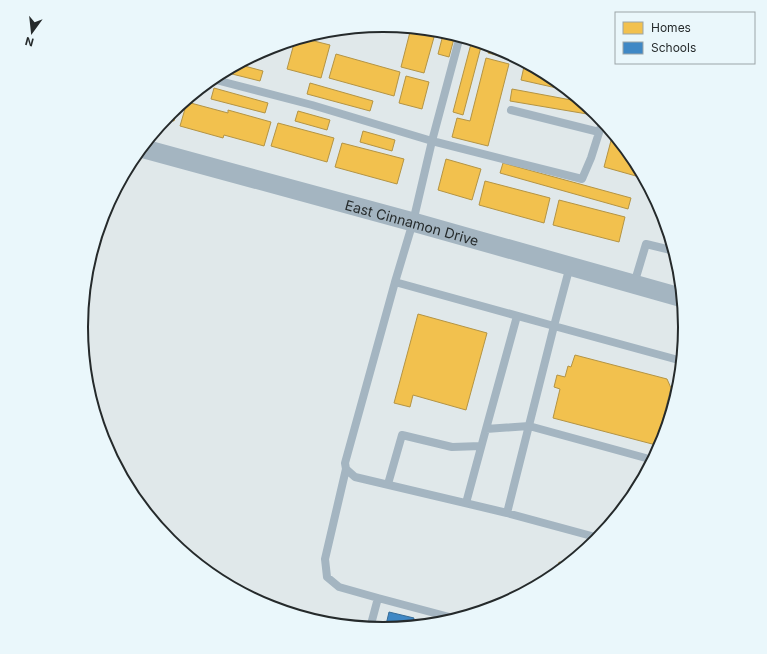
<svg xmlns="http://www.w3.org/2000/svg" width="767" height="654" font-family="Inter,sans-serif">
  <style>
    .homes { fill: #f2c14e; stroke: #b49444 }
    .schools { fill: #3f88c5; stroke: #376c97 }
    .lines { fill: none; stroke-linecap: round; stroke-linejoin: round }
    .service { stroke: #a4b5c1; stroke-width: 8 }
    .tertiary { stroke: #a4b5c1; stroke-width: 19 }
    .labels { text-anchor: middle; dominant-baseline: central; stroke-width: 4; stroke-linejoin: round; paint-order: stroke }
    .street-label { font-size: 14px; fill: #252a2b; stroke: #eaf7fb }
    .rim { fill: none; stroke: #252a2b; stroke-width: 2 }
  </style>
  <rect width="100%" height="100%" fill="#e0e8ea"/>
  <!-- homes -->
  <path class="homes" d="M411,28L436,30L424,73L401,67Z
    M444,31L455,35L449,57L438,54Z
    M302,38L330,45L321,78L287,69L295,40Z
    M472,40L482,43L463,115L453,112Z
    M490,45L499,48L513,55L512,59L488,53Z
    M336,54L400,72L394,96L329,78Z
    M486,58L509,64L488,146L452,137L457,118L470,121Z
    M525,62L551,76L570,91L521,80Z
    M237,64L263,71L260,81L228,73L229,69Z
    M406,76L429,82L422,109L399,103Z
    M310,83L373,101L370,111L307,94Z
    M214,88L268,103L265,113L211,99Z
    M512,89L582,102L594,111L593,115L510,101Z
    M187,102L228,113V110L271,122L264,146L224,135L223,138L180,126Z
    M178,107L174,121L165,119L170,113Z
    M298,111L330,120L327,130L295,121Z
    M278,123L334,138L327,162L271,146Z
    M363,131L395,140L392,151L360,142Z
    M613,133L635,159L638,166L636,176L604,167Z
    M342,143L404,159L397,184L335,167Z
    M446,159L481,169L472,200L438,190Z
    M503,163L631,198L628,209L500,173Z
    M485,181L550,198L544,223L479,205Z
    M559,200L625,217L619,242L553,225Z
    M418,314L487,333L466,410L413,395L410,407L394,403Z
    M575,355L667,379L671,388L656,445L553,418L560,389L554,387L557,375L565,377L568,366L571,367Z
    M559,562L568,564L556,574Z"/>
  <!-- schools -->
  <path class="schools" d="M389,612L414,618L412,626L385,629Z"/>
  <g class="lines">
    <!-- service -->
    <path class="service" d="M460,36L432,141L413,222L395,282L554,326L570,266
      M212,79L312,105L432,141L582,179L591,158L603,120
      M511,110L599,132
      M395,282L345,463L346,469L355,477L507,513L554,326L682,361
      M634,284L646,244L675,251
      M517,316L486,429L529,426L653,460
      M346,469L325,559L327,577L339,587L378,598
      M388,484L402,435L452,447L481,446
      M466,503L486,429
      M507,513L599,538
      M370,628L378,598L457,619"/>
    <!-- tertiary -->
    <path class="tertiary" id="s1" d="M141,148L413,222L683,298"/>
  </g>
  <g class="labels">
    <!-- street labels -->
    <g class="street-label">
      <text stroke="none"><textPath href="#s1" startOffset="281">East Cinnamon Drive</textPath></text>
    </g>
  </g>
  <!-- crop -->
  <path d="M0 0H767V654H0ZM88 327a295 295 0 1 1 590 0a295 295 0 1 1-590 0Z" fill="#eaf7fb" fill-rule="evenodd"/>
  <path class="rim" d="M88 327a295 295 0 1 1 590 0a295 295 0 1 1-590 0Z"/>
  <!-- legend -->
  <rect x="615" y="12" width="140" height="52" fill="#eaf7fb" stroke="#9ba5a8"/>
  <rect x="623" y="22" width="20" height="12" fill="#f2c14e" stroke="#9ba5a8"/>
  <text x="651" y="32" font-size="12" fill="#252a2b">Homes</text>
  <rect x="623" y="42" width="20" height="12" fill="#3f88c5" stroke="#9ba5a8"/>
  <text x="651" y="52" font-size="12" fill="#252a2b">Schools</text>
  <!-- north arrow -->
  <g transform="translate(32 32) rotate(195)" stroke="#eaf7fb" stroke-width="3" paint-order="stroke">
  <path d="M0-3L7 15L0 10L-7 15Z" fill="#252a2b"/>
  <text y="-6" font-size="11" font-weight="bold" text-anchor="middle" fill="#252a2b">N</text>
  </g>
</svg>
